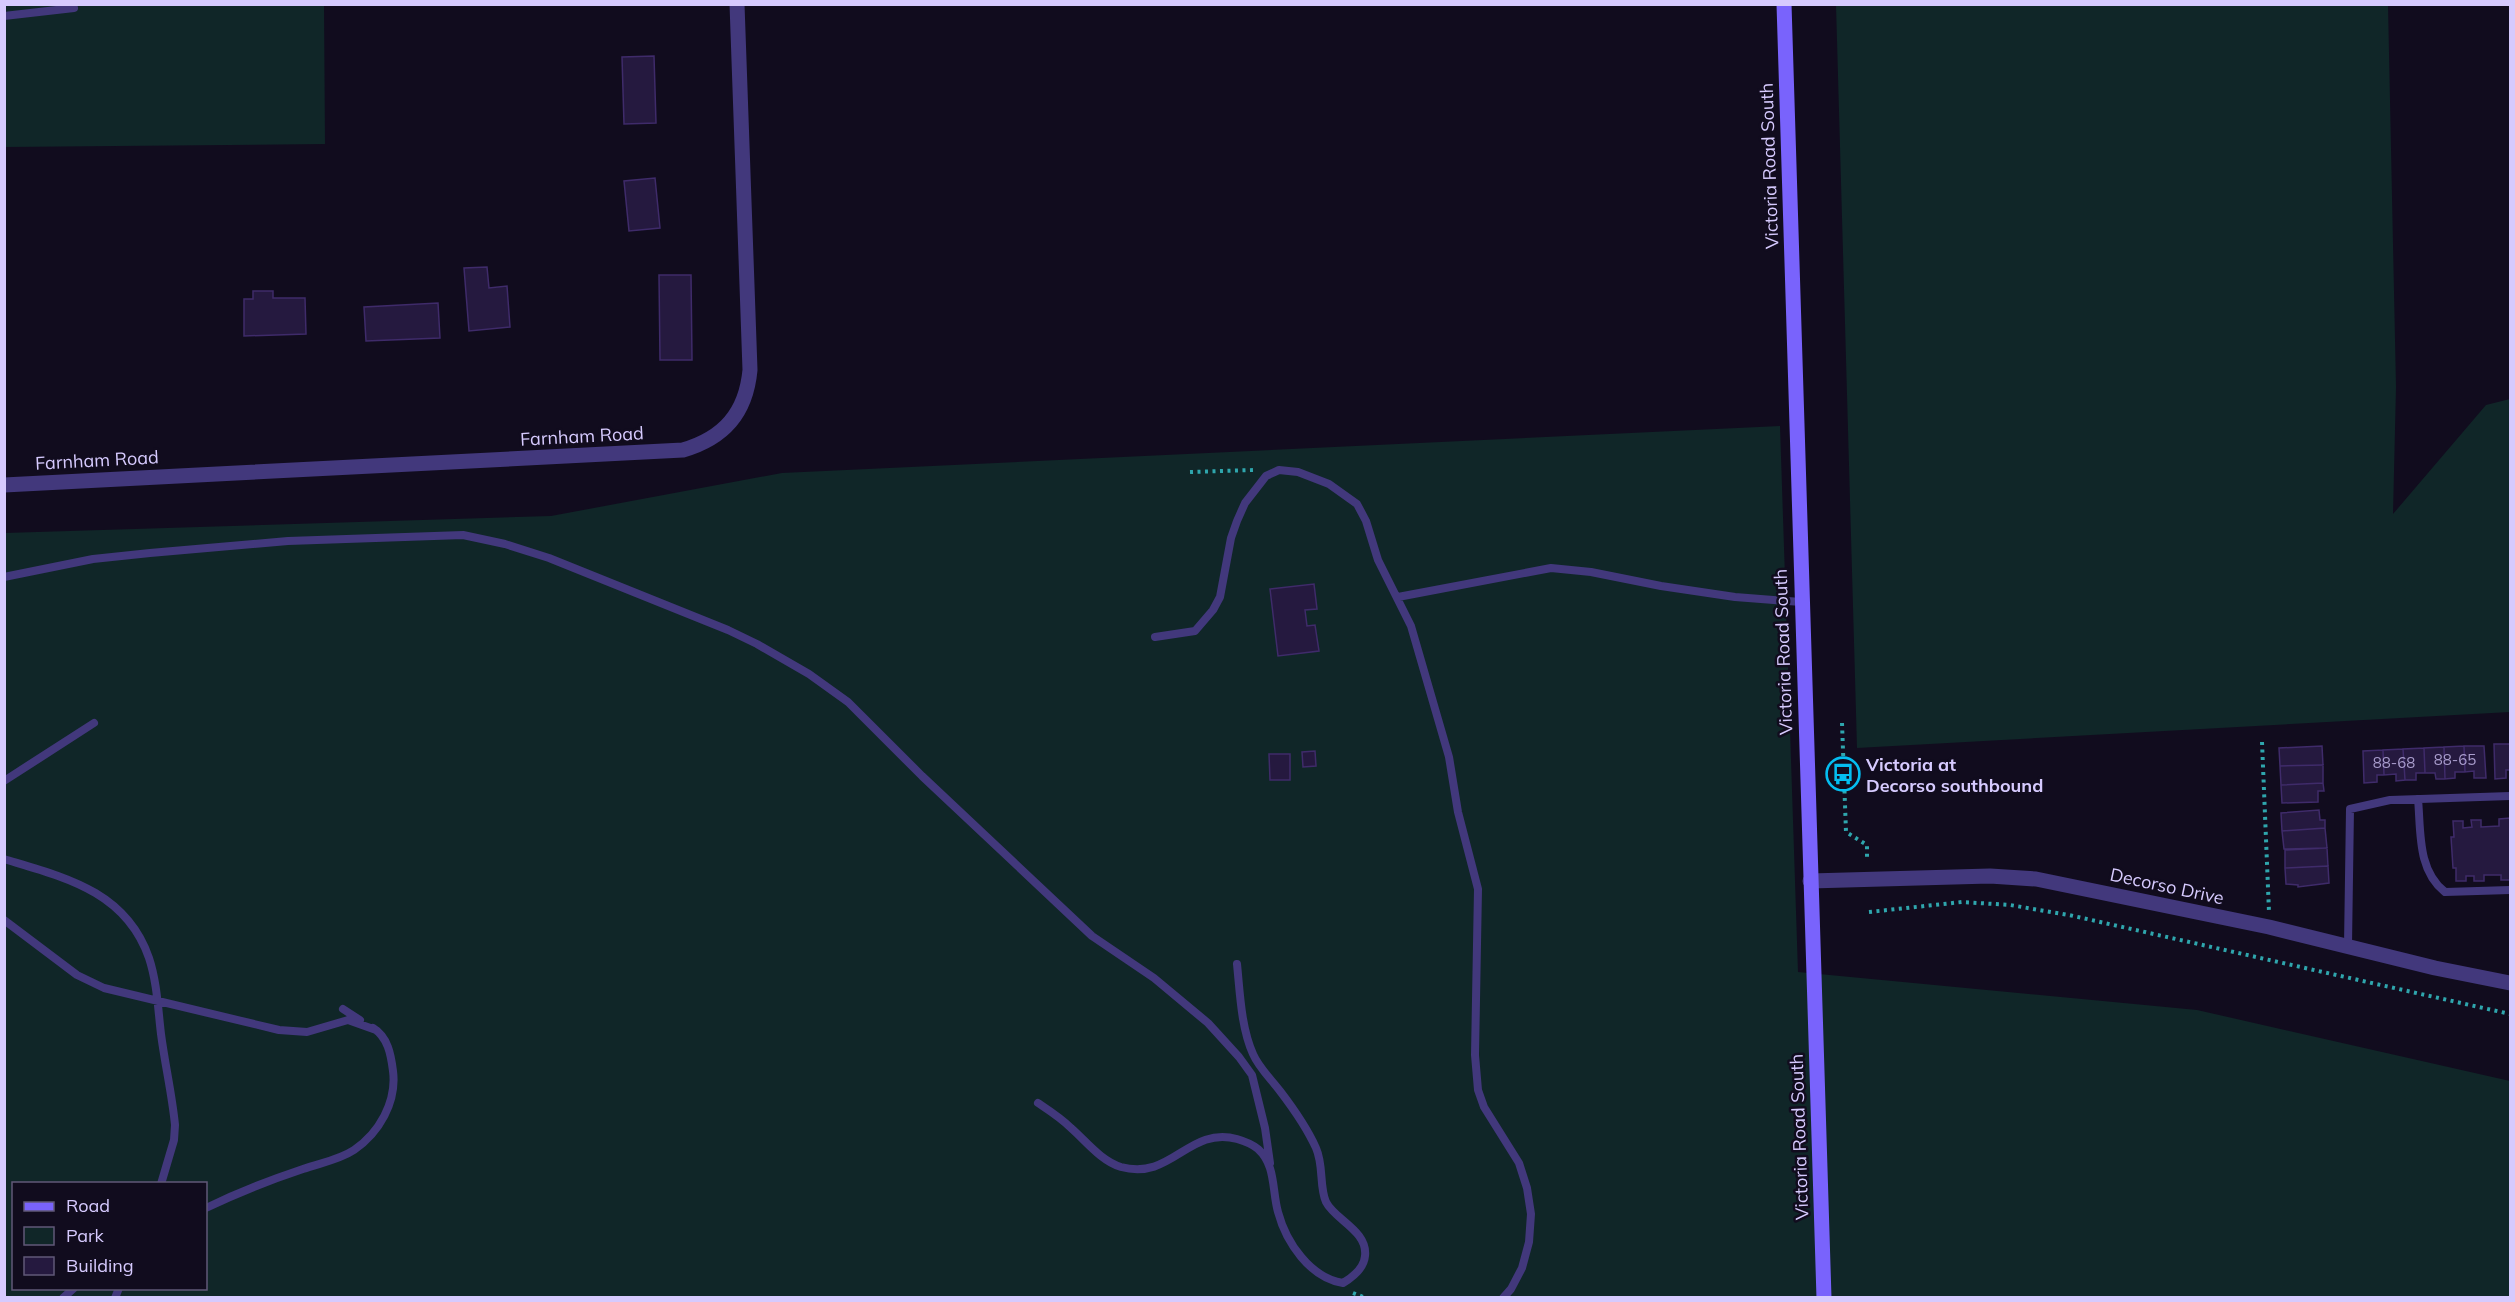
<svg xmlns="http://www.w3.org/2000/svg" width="2515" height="1302" font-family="Mulish,sans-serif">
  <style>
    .green { fill: #102628; fill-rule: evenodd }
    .building { fill: #25193f; stroke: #3f2b6a; stroke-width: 1.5 }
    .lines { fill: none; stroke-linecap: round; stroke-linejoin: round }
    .path { stroke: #2fa6ad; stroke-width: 4; stroke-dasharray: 3 4.5; stroke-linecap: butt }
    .service { stroke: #42387c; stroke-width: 8 }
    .minor { stroke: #42387c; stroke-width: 15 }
    .secondary { stroke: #7963fc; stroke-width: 15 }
    .labels { text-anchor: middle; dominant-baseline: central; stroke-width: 5; stroke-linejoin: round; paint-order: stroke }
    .number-label { font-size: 15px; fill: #aa9ece }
    .street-label { font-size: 18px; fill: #d6cafe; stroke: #110c1e }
    .poi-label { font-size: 18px; font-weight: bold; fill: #d6cafe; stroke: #110c1e; text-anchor: start }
  </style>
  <rect width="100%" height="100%" fill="#110c1e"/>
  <!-- green -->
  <path class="green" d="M4,5H324L325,144L5,147Z
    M1836,5H2388L2396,387L2393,514L2486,405L2510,399V712L1857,748Z
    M1780,426L1798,972L2197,1010L2510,1081V1297H5V533L551,516L782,473ZM14,1184H206V1288H14Z"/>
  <!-- building -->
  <path class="building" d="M654,56L656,123L624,124L622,57Z
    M655,178L660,228L629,231L624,181Z
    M487,267L489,288L507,286L510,327L469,331L464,268Z
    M659,275H691L692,360H660Z
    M253,291H273V298H305L306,334L244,336V299H253Z
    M438,303L440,338L366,341L364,307Z
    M1314,584L1317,609L1305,610L1307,626L1315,625L1319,651L1278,656L1270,589Z
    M2494,744H2510V770H2506V778L2495,779Z
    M2322,746L2323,765L2280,766L2279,748Z
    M2464,746L2465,772H2455V778L2445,779L2444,747Z
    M2464,746H2484L2486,778H2474V771L2465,772Z
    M2444,747L2445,779H2436L2435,773H2425L2424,748Z
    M2424,748L2425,773H2416V780H2405L2403,749Z
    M2403,749L2405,780L2396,781V774L2384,775L2383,750Z
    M2383,750L2384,775H2377V782L2364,783L2363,751Z
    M1315,751L1316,766L1303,767L1302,752Z
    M1269,754H1290V780H1270Z
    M2323,765V783L2281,785L2280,766Z
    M2323,783L2324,791H2318V802L2282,803L2281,785Z
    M2319,810L2320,820H2325V828L2282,831L2281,813Z
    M2510,818V880H2501V875H2484V881H2474V876H2466V881H2456V868H2453L2451,837H2454L2453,821H2463V828L2472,827L2471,820H2481V827L2499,826V819Z
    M2325,828L2327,848L2284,849L2282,831Z
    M2327,848L2328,866L2285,868V850Z
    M2328,866L2329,883L2298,887V885L2286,884L2285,868Z"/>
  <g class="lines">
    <!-- path -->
    <path class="path" d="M1190,472L1254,470
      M1842,723L1846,832L1867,845V861
      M2262,742L2269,912
      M1869,912L1962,902L2010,905L2069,915L2510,1014
      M1353,1293L1366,1298"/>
    <!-- service -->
    <path class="service" d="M4,16L74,8L73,4
      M4,577L93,559L150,553L288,541L463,535L505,544L549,558L728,630L757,644L809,674L848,702L922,776L1092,936L1154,978L1208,1023L1239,1057L1252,1075L1265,1128L1270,1163
      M1398,597L1551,568L1591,572L1661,586L1735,597L1801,602
      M1155,637L1195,631L1213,610L1220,597L1231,538L1237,521L1245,503L1266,476L1279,470L1298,472L1329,484L1357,504L1366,521L1378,560L1411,626L1449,757L1458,812L1478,889L1475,1055L1478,1090L1484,1107L1519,1163L1527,1188L1531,1214L1529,1242L1522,1268L1511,1289L1503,1298
      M4,781L94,723
      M2418,799C2421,831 2417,870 2445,892L2510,890
      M4,859C64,877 126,891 149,958C157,982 158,1009 161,1034C165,1065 172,1094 175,1125L174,1140L161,1184
      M4,920L77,975L104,988L279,1030L307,1032L348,1020L376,1030
      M2348,945L2350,809L2390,800L2510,796
      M343,1009L360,1020
      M1038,1103C1050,1111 1061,1118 1071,1128C1086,1141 1101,1161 1121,1167C1172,1181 1188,1126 1237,1139C1244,1141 1252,1144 1258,1149C1276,1165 1272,1191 1278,1212C1286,1242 1310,1278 1343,1283C1353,1277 1364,1268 1365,1256C1368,1231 1335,1220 1326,1202C1319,1186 1324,1166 1316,1148C1307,1128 1293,1108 1280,1091C1271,1079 1259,1068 1253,1054C1241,1027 1240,993 1237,964
      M206,1208C237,1193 270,1180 303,1169C320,1163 339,1160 354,1150C379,1133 397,1102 393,1071C391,1055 388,1037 373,1028
      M63,1298L74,1288
      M115,1298L119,1288"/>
    <!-- minor -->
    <path class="minor" d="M4,485L683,450C724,438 746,413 750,370L737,4
      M1810,881L1990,876L2036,879L2269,927L2435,968L2510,983"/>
    <!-- secondary -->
    <path class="secondary" d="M1784,4L1824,1298"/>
  </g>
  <!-- icons -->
  <defs>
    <symbol id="bus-ring" viewBox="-11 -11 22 22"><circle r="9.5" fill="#110c1e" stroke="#04bdf0" stroke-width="1.5"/><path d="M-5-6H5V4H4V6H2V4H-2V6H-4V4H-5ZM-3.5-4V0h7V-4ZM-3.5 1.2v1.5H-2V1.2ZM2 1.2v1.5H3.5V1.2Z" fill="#04bdf0"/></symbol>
  </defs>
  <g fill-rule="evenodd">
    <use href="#bus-ring" x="1824" y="755" width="38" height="38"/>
  </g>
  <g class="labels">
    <!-- number labels -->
    <g class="number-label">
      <text x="2455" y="759">88-65</text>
      <text x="2394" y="762">88-68</text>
    </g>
    <!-- street labels -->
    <g class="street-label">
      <text transform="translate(1769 166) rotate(-92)">Victoria Road South</text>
      <text transform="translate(582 436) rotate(-3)">Farnham Road</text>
      <text transform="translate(97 460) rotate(-3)">Farnham Road</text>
      <text transform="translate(1783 652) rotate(-92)">Victoria Road South</text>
      <text transform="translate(2167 886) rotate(12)">Decorso Drive</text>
      <text transform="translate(1799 1137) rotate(-92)">Victoria Road South</text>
    </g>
    <!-- poi labels -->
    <g class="poi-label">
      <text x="1866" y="764">Victoria at<tspan x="1866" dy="21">Decorso southbound</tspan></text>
    </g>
  </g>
  <!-- border -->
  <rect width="2515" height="1302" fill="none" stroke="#d6cafe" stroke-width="12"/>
  <!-- legend -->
  <rect x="12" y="1182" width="195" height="108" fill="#110c1e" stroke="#605878" stroke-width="1.5"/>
  <rect x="24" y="1202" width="30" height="9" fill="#7963fc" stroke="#605878" stroke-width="1.5"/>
  <text x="66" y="1212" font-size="18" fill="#d6cafe">Road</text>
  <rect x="24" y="1227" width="30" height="18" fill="#102628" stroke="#605878" stroke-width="1.5"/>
  <text x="66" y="1242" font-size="18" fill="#d6cafe">Park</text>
  <rect x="24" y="1257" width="30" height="18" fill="#25193f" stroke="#605878" stroke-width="1.5"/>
  <text x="66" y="1272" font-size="18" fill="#d6cafe">Building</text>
</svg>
